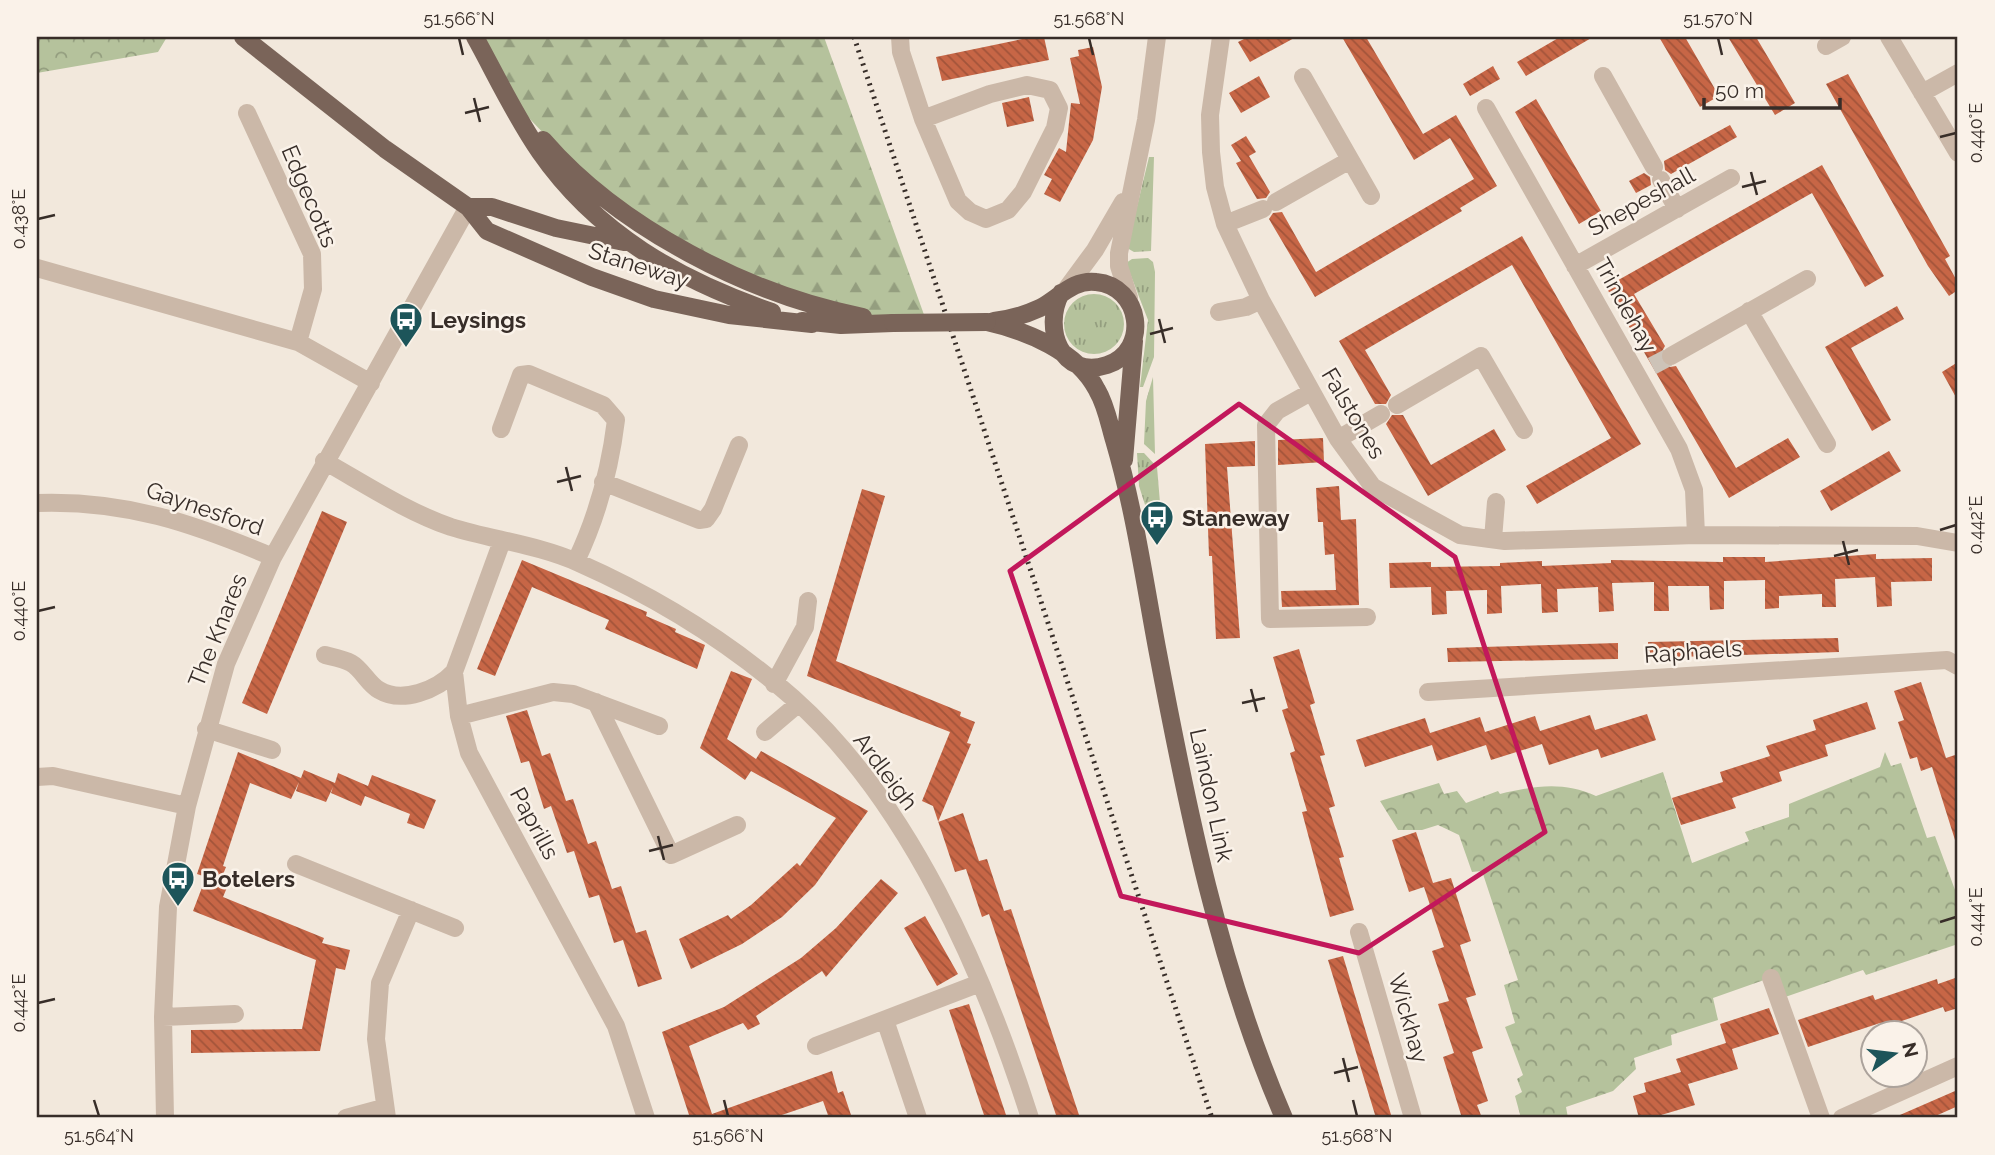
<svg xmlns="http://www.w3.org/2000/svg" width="1995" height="1155" font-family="Raleway,sans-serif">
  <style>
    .grass { fill: url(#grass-tufts) }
    .forest { fill: url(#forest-firs) }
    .park { fill: url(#park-crowns) }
    .building { fill: url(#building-back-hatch) }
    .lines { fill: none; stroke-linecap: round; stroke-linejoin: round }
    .minor-tunnel { stroke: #cdc3b8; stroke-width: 18; stroke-dasharray: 18 9; stroke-linecap: butt }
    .minor { stroke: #cbb8a8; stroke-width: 18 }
    .major { stroke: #7a6459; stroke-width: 18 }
    .rail { stroke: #372d28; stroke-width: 5; stroke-dasharray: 2 5; stroke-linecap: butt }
    .major-bridge { stroke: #7a6459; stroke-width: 18 }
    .marked { fill: none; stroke: #c2185b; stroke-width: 5; stroke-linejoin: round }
    .ticks { fill: none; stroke: #372d28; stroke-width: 2.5 }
    .labels { text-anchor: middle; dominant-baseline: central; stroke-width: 5; stroke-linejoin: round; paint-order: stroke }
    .street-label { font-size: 23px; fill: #372d28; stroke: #faf2e9 }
    .poi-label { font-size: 23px; font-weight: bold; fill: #372d28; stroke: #faf2e9; text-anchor: start }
    .neatline { fill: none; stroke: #372d28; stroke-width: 2.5 }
    .ticks-label { font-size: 18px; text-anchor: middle; fill: #372d28 }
  </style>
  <defs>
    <pattern id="grass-tufts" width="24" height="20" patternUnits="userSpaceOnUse" patternTransform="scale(1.75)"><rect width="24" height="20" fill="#b5c29c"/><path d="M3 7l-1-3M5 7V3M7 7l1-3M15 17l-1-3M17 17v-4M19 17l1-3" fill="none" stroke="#949e7f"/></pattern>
    <pattern id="forest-firs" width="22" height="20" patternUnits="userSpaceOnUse" patternTransform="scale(1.75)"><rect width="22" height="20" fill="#b5c29c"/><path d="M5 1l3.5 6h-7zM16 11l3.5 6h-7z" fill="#949e7f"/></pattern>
    <pattern id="park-crowns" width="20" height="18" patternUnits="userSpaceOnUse" patternTransform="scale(1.75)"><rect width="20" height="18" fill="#b5c29c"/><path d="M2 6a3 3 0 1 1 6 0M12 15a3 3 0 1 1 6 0" fill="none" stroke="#949e7f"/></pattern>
    <pattern id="building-back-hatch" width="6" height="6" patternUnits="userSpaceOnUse" patternTransform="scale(1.75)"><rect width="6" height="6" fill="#c76646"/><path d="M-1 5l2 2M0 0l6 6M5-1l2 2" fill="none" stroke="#a2543a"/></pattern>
  </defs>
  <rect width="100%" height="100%" fill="#f2e8dc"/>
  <!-- grass -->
  <path class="grass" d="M1149,157H1154L1151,251L1134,252L1127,248Z
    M1148,258L1153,262L1155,272L1154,357L1143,387H1140L1148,320L1126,263L1132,259Z
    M1064 324a30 30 0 1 1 60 0a30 30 0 1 1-60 0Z
    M1153,377L1155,454L1144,444L1146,401Z
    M1137,453H1144L1157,467L1163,538L1156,539L1139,486Z"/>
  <!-- forest -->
  <path class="forest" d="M475,37H824L927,323H893L783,294L607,200L506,94Z"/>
  <!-- park -->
  <path class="park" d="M37,37H167L158,52L37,73Z
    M1885,752L1891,766L1901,763L1927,838L1935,836L1958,898V944L1866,975L1863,970L1771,1002L1764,980L1713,998L1718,1020L1671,1035L1672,1045L1634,1058L1636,1069L1613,1091L1566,1107L1568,1118H1521L1515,1096L1522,1092L1517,1079L1523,1075L1505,1027L1515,1023L1504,985L1518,980L1482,871L1472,872L1459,835L1438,825L1422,830H1398L1380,801L1439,783L1444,794L1457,791L1466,803L1498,791L1500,794C1534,786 1563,781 1596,796L1663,772L1692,863L1749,841L1745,832L1789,817V804L1880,767Z"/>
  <!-- building -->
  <path class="building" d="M1032,37H1044L1049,60L942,81L936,57Z
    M1248,37H1296L1250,62L1238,42Z
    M1342,37H1366L1423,134L1456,115L1497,186L1460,208L1462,211L1315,297L1269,219L1273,213L1282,212L1316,272L1474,179L1450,138L1414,160Z
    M1560,37H1593L1526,76L1517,62Z
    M1659,37H1685L1719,96L1700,107Z
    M1728,37H1756L1795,103L1775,115Z
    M1093,47L1102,87L1093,140L1060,202L1044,194L1052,179L1044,175L1059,148L1066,152L1071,103L1080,104L1070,58L1079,56L1078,50Z
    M1493,66L1500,79L1470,96L1463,84Z
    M1848,74L1950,256L1945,259L1958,283V290L1949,296L1928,266L1826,84Z
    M1259,76L1270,97L1241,113L1229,93Z
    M1029,97L1034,121L1007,127L1002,103Z
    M1536,99L1601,211L1579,224L1515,112Z
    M1730,125L1737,137L1671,174L1665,170L1664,161Z
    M1246,136L1256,152L1249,156L1270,192L1266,198L1257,199L1236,163L1241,161L1231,145Z
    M1822,165L1884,276L1865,287L1812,193L1634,294L1665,346L1660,355L1662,362L1670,367L1676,366L1736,468L1788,438L1800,457L1729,498L1606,287Z
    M1644,173L1650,177L1651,185L1636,193L1629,181Z
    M1522,236L1641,444L1537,504L1526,486L1611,438L1512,265L1365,350L1391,395L1386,404H1375L1339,341Z
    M1897,306L1904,319L1851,348L1891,420L1872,431L1825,347Z
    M1958,362V401L1942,372Z
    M1392,415H1403L1431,465L1494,429L1506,450L1428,496L1386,424Z
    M1323,438L1324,462L1278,465V440Z
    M1255,441V466L1227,467L1240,638L1216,639L1212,556H1209L1205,444Z
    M1889,451L1901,471L1831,511L1820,491Z
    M1339,486L1341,520L1356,519L1359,605L1282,607L1281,591L1336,590L1334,554L1325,555L1323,522H1318L1316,488Z
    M862,489L885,496L836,661L961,712L960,716L975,722L967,743L971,744L938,822L963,813L979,861L987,859L1004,911L1011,909L1080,1118H1057L989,914L982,917L966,869L955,872L933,806L922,801L950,732L807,676Z
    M322,511L347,522L267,714L242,703Z
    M1876,554V559L1932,558V581L1891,582L1892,606L1877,607L1875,577L1835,579L1836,607H1822V594L1779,596V608L1765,609V580L1724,581V609L1710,610L1709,586H1668L1669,611H1654V582L1612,583L1614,611L1599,612L1598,587L1557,589L1558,612L1542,613L1541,584L1501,586L1502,613L1487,614V590L1446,591L1447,614L1432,615L1431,587L1390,588L1389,563L1431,562V567L1500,566V563L1542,561V566L1611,563V560L1723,562V557H1765V562Z
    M522,560L647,612L646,616L676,629L675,632L705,645L697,669L605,629L609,620L532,587L495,676L477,669Z
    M1838,638L1839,652L1648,658V642Z
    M1618,643V659L1448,662L1447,648Z
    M1299,649L1315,703L1310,705L1325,755L1320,756L1335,806L1329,808L1344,857L1339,858L1354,910L1330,917L1302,812L1307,811L1290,753L1295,751L1282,710L1288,708L1273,657Z
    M731,671L752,679L727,739L756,759L761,751L868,811L815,885L782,917L742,944L691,969L679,939L728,915L731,919L751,905L797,863L800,866L836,818L751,771L745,780L700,748Z
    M1921,682L1946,758L1958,754V839L1955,840L1932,767L1921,771L1917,757L1910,759L1898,722L1904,720L1894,691Z
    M1867,702L1876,729L1825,745L1828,756L1779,772L1782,781L1732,798L1736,808L1681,825L1672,798L1723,782L1720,772L1770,756L1766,746L1816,730L1813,720Z
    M527,710L542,756L550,753L566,801L573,799L588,844L596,841L612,889L621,886L636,933L646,930L662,979L638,987L623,940L614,943L599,895L589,898L574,851L567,853L551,806L544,809L529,761L521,763L506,716Z
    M1647,714L1656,740L1601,758L1598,749L1549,765L1542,744L1491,760L1486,745L1437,761L1432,745L1365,767L1356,740L1425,718L1430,733L1480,717L1485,732L1535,716L1540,731L1590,715L1595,730Z
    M238,752L301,778L304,770L335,783L338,773L368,786L372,775L436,800L424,829L407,823L410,814L365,796L361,806L331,793L333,787L326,802L296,791L299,782L291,799L250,783L223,866L226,867L220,882L228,885L223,897L324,938L322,943L350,950L345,970L336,968L320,1051L191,1053V1030L302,1029L316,960L193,911L206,877L197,874Z
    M1416,832L1433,883L1451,878L1471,941L1460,945L1476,995L1466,998L1483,1048L1472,1052L1488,1101L1477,1105L1482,1118H1462L1443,1057L1454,1053L1438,1004L1449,1001L1432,951L1444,947L1424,887L1409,892L1392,840Z
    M881,879L898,893L826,977L822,971L756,1016L760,1024L748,1030L743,1023L689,1046L712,1114L832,1071L838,1093L843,1091L852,1118H829L823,1101L773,1118H690L662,1032L724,1007L801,958L836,928Z
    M925,916L958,974L937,986L904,928Z
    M1343,956L1392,1118H1376L1328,960Z
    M1958,977V1008L1945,1012L1943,1007L1881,1028L1880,1023L1808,1047L1798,1020L1873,995L1875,1000L1937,979L1938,984Z
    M969,1004L1007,1118H985L949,1010Z
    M1769,1008L1779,1034L1732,1049L1738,1069L1688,1084L1695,1105L1651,1118H1639L1633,1096L1646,1092L1644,1083L1681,1072L1676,1059L1726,1043L1720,1024Z
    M1955,1091L1958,1106L1931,1118H1893Z"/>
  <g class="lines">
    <!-- minor-tunnel -->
    <path class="minor-tunnel" d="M1652,366L1671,356"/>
    <!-- minor -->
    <path class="minor" d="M900,37L901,52L923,119L958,201L970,212L986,219L1008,210L1023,192L1055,128L1059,108L1050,90L1027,85L990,94L923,119
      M1221,37L1210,115L1211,152L1215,187L1225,224L1261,300L1338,439L1373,487L1460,535L1505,541L1696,535L1917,536L1958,543
      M1889,37L1958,153
      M1826,46L1842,37
      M1603,76L1654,167
      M1303,77L1371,196
      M1922,93L1958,73
      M1486,108L1679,449L1694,490L1696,535
      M247,113L312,254L313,289L298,342
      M1661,180L1677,209
      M1276,202L1350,160
      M1225,224L1263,209
      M1575,266L1731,178
      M37,268L298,342L371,383
      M1067,288L1095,250L1123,202
      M1129,298L1119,266V253L1146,120L1157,37
      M1749,311L1827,444
      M1219,312L1246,307L1261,300
      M1671,356L1807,279
      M1311,392L1277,411L1266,425L1270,619L1367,617
      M1397,405L1481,356L1524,430
      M501,429L521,375L529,374L603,405L616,420C610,469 597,517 576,561
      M1338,439L1381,414
      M324,461C365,484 407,512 451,527C493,540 539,545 579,563C656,597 729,642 793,698C909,801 984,973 1030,1118
      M603,482L699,520L706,519L713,509L739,445
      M37,503C126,500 192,523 273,557
      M1493,539L1496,502
      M502,541L454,672L459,716L469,753L616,1026L646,1118
      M325,655C333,657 344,659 351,663C362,669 368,684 379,690C402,704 437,690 454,672
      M774,684L805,627L808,601
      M1428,692L1947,660L1958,666
      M596,702L671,855L737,825
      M459,716L553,692L573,694L659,726
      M206,729L272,750
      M765,732L798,704
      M37,777L53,776L187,806
      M296,864L455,928
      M1359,932L1413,1118
      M1771,978L1821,1118
      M163,1017L235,1014
      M885,1020L918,1118
      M816,1046L980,983
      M165,1118L163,1017L168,907L187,806L226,664L273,557L468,207
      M346,1118L383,1108
      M387,1118L376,1039L380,983L411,910
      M1842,1118L1958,1066"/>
    <!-- major -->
    <path class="major" d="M243,37L385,149L468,207L487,231L592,277L654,299L729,315L812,324
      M475,37C496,75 515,116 540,152C597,234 679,280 772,312
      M543,140C619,228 750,295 863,317
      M468,207H492L556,228L624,242
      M802,321L841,325L893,323
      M994,321C1010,319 1025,315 1040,308C1059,298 1073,279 1096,282C1141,286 1151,350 1107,365C1061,380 1042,328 1061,293
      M987,322C1027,331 1077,351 1097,390C1106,405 1109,423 1114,440C1134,508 1144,578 1157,648C1187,807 1219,968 1284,1118
      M1124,460L1134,341"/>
    <!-- rail -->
    <path class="rail" d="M854,37L1212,1118"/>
    <!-- major-bridge -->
    <path class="major-bridge" d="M893,323L987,322"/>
  </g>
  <!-- marked area -->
  <path class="marked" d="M1239,404L1455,557L1545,832L1359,953L1121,896L1010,571Z"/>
  <!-- ticks -->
  <path class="ticks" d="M459,38L463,55M1089,38L1093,55M1718,38L1722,55M474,98L480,122M465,113L489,107M1940,137L1956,133M1751,172L1757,195M1742,187L1766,181M38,219L55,215M1159,319L1165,343M1150,334L1173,328M566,467L572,491M557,482L581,476M1940,530L1956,525M1843,541L1849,565M1834,556L1858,550M38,611L55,607M1251,689L1257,712M1242,703L1265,698M658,836L664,860M649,851L673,845M1940,922L1956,917M38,1003L55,999M1343,1058L1349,1082M1334,1073L1358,1067M94,1100L99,1116M724,1100L728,1116M1353,1100L1357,1116"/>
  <!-- icons -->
  <defs>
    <symbol id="bus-pin" viewBox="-11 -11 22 30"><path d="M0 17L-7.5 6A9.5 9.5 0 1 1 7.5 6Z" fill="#1d555a" stroke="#faf2e9"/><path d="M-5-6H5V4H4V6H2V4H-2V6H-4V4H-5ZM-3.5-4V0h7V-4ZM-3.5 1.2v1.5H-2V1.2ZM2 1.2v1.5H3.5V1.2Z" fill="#fff"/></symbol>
  </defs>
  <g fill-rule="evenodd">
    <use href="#bus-pin" x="387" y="300" width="38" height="52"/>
    <use href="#bus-pin" x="1138" y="498" width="38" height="52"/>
    <use href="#bus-pin" x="159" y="859" width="38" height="52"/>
  </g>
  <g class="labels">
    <!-- street labels -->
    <g class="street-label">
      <text transform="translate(310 196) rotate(67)">Edgecotts</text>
      <text transform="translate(1641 201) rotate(-29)">Shepeshall</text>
      <text transform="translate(639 265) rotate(18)">Staneway</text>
      <text transform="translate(1626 305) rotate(61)">Trindehay</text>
      <text transform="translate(1354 413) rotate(59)">Falstones</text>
      <text transform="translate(205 508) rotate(19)">Gaynesford</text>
      <text transform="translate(217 630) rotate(-68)">The Knares</text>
      <text transform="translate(1693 651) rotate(-4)">Raphaels</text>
      <text transform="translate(886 771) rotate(53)">Ardleigh</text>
      <text transform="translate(1212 795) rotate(78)">Laindon Link</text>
      <text transform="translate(535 823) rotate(62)">Paprills</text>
      <text transform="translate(1409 1018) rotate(74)">Wickhay</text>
    </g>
    <!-- poi labels -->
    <g class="poi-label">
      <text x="430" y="319">Leysings</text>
      <text x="1182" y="517">Staneway</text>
      <text x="202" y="878">Botelers</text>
    </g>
  </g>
  <!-- border -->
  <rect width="1995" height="1155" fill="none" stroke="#faf2e9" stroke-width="77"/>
  <!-- north arrow -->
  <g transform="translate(1894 1054) rotate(76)"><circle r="33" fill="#faf2e9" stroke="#aca39c" stroke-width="2"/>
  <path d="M0-5L12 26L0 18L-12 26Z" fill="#1d555a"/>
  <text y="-10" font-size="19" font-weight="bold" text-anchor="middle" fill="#372d28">N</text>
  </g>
  <!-- scale -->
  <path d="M1704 98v10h136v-10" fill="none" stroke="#372d28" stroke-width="3.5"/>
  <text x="1715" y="98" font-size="21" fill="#372d28" stroke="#faf2e9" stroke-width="5" paint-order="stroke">50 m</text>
  <rect x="38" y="38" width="1918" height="1078" class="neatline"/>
  <g class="ticks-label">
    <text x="459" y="25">51.566°N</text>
    <text x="1089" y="25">51.568°N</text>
    <text x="1718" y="25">51.570°N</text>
    <text transform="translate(1976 133) rotate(-90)" y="6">0.440°E</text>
    <text transform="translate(19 219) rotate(-90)" y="6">0.438°E</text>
    <text transform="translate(1976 525) rotate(-90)" y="6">0.442°E</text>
    <text transform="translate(19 611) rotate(-90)" y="6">0.440°E</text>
    <text transform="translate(1976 917) rotate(-90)" y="6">0.444°E</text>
    <text transform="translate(19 1003) rotate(-90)" y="6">0.442°E</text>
    <text x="99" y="1142">51.564°N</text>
    <text x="728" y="1142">51.566°N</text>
    <text x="1357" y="1142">51.568°N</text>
  </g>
</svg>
